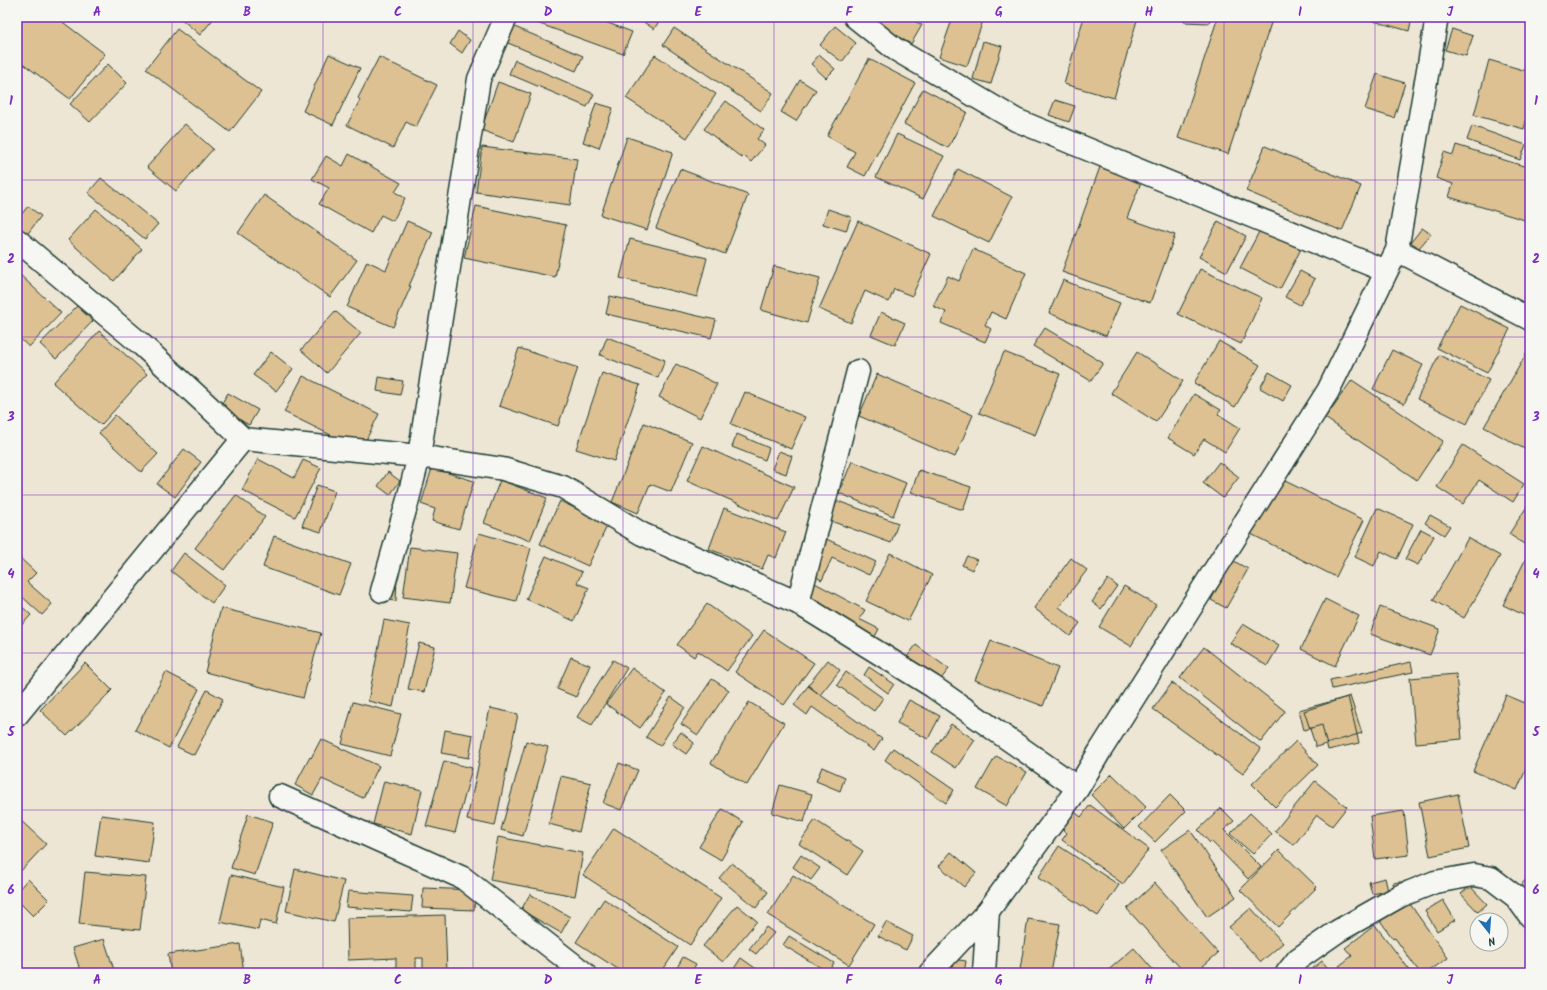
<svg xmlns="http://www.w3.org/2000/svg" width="1547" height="990" font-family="Kalam,sans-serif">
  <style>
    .building { fill: #ddc192; stroke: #1f3d34 }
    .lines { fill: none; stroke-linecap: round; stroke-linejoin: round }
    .minor-casing { stroke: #1f3d34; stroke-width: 25 }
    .minor { stroke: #f6f6f2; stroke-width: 22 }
    .grid { fill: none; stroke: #7b2cbf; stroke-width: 1; stroke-opacity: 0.55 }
    .neatline { fill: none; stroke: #7b2cbf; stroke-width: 1.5 }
    .grid-label { font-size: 13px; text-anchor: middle; font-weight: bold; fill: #7b2cbf }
  </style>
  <rect width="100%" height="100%" fill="#eee6d5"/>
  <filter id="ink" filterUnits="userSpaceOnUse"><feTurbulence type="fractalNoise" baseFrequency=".025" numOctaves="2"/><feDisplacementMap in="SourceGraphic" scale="8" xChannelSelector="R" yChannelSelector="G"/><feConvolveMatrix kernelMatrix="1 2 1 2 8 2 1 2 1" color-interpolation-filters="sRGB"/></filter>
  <g filter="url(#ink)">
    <!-- building -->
    <path class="building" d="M25,17H56L105,54L70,99L17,59V27Z
      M179,17H215L200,35Z
      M539,17H592L632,32L623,54L537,23Z
      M636,17H662L654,29Z
      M865,17H907L922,25L911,44L865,18Z
      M953,17L984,18L967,66L939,57Z
      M1084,17H1138L1114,98L1064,84Z
      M1184,17H1210L1209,23L1184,22Z
      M1218,17H1273L1228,154L1178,138Z
      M1371,17H1412L1409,31L1370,20Z
      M510,25L583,56L576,71L503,41Z
      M835,26L856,43L842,62L820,45Z
      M674,28L773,93L761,111L663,45Z
      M177,29L261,92L230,132L146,69Z
      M1452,29L1473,36L1466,56L1445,50Z
      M458,31L470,40L462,53L450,44Z
      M983,41L1002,46L991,84L973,79Z
      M329,54L360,68L333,125L303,111Z
      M655,55L716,94L687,138L626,98Z
      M819,55L835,69L826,78L811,64Z
      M379,57L437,85L416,127L406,122L393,148L347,125L360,100L358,98Z
      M869,59L915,83L865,176L847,167L855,152L827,136Z
      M515,60L594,94L587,107L509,74Z
      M1489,60L1530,72V106L1524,129L1474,115Z
      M108,64L127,83L90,122L70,104Z
      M1377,74L1405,83L1394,118L1365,109Z
      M800,80L816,90L796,121L781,112Z
      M498,82L531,94L514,142L481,130Z
      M923,89L967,112L948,148L904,124Z
      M1055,100L1075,106L1069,122L1049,115Z
      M726,101L764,130L757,139L765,145L751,162L744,156L742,158L704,129Z
      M596,103L613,108L599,148L583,142Z
      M185,124L213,149L176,191L147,167Z
      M1472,126L1526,145L1520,160L1467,140Z
      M897,134L944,156L923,199L876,177Z
      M627,137L673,152L647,230L601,215Z
      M1456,145L1530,168V217L1528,221L1449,197L1453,184L1436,178L1444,152L1453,155Z
      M1265,146L1361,186L1342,231L1246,191Z
      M482,147L577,159L570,205L476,192Z
      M349,154L401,183L395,192L405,198L393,221L381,215L371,233L319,204L329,188L312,179L326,156L343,166Z
      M1100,167L1141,182L1127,218L1175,235L1150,303L1062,272Z
      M680,169L748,195L725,254L656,228Z
      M958,169L1012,197L989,243L934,216Z
      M101,178L158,224L145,239L88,193Z
      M264,195L357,260L330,297L238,233Z
      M28,206L41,216L26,236L17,229V220Z
      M476,206L566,225L555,277L464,258Z
      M96,209L142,249L114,281L68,240Z
      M828,209L851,217L846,231L823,224Z
      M407,221L433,232L409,286H411L393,327L347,307L367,261L386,270Z
      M858,221L931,254L912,296L894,289L889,302L865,291L851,323L819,309Z
      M1218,221L1246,236L1227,272L1199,257Z
      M1261,228L1301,249L1280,289L1240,268Z
      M1422,228L1431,234L1419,248L1411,242Z
      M630,239L707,258L697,297L620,278Z
      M973,249L1026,273L1006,319L991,312L985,325L991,329L985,342L941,323L946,312L933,306L948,276L959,281Z
      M774,266L820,278L807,323L761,310Z
      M1200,269L1262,298L1241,344L1178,314Z
      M1300,271L1315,279L1300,305L1285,297Z
      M17,272L61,313L29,347L17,336Z
      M1063,280L1120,303L1106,336L1049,313Z
      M610,296L716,320L711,338L606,314Z
      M1460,304L1510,329L1487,373L1437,348Z
      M77,306L93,321L56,359L40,344Z
      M335,311L361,333L327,373L301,350Z
      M881,312L905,323L895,345L871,335Z
      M1045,328L1103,363L1091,381L1033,346Z
      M99,331L147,374L101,425L53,383Z
      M607,337L665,360L658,378L600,355Z
      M1219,341L1260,365L1235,407L1194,383Z
      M519,348L578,368L558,426L499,406Z
      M1392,350L1423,365L1404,404L1373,389Z
      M1528,351L1530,352V452L1484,427Z
      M271,352L293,369L276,391L253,375Z
      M1004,352L1060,374L1035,435L979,413Z
      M1137,352L1183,381L1156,422L1111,393Z
      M1439,355L1489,380L1467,424L1417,399Z
      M676,364L717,384L700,418L659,397Z
      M1269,372L1292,385L1283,401L1260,388Z
      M602,373L640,385L614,461L576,449Z
      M877,374L973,415L955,457L859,416Z
      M303,376L379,414L361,450L284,412Z
      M379,377L403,381L400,395L377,391Z
      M1352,380L1443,441L1417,480L1325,418Z
      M745,392L805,417L791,449L731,424Z
      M228,393L258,410L249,425L219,408Z
      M1194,394L1221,410L1218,414L1240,428L1225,452L1204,439L1194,454L1168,438Z
      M115,415L158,454L141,472L99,433Z
      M644,423L692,442L671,492L650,484L638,513L612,502Z
      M737,434L769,448L765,460L732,447Z
      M1463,445L1524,484L1513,502L1479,480L1463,504L1437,487Z
      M703,446L794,487L778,521L687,481Z
      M184,449L201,462L175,497L157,484Z
      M779,451L792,456L786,474L772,469Z
      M258,459L294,478L303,460L321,468L295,517L242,490Z
      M852,461L906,483L893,516L839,493Z
      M1219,462L1239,477L1223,498L1203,483Z
      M432,468L474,481L459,529L432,521L435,509L421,504Z
      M919,470L971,487L963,510L911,492Z
      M388,472L400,481L390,495L378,486Z
      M1277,477L1364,520L1336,577L1249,533Z
      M500,480L547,498L530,541L484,523Z
      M317,485L335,491L321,532L302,526Z
      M236,495L265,517L224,570L195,548Z
      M835,500L898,523L891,543L828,520Z
      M560,501L608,524L588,566L540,544Z
      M1530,502V548L1509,534Z
      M724,508L786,532L776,558L768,555L762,569L709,549Z
      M1377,508L1413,524L1397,559L1381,551L1374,566L1355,557Z
      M1430,515L1450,526L1444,535L1425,523Z
      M1421,529L1434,536L1418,565L1405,559Z
      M479,533L531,548L516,601L464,588Z
      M274,536L351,564L339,595L263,567Z
      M820,536L876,562L869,575L832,558L822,580L810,574Z
      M1468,538L1500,556L1464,618L1433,600Z
      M410,547L457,553L450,603L403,597Z
      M184,553L225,585L212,603L171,571Z
      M890,553L932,575L908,621L866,601Z
      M546,556L582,572L577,583L589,588L574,621L526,599Z
      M967,556L977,560L972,570L962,565Z
      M1527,556L1530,557V618L1503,605Z
      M19,557L36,573L27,582L52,604L42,615L17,592V559Z
      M1071,558L1087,570L1059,607L1080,623L1070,636L1034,608Z
      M1232,560L1248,569L1226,608L1211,600Z
      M388,579H397L396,601L386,600Z
      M1108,579L1117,586L1101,609L1092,602Z
      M813,582L865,610L859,619L879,629L873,640L803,601Z
      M1124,586L1156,605L1131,646L1099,627Z
      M1325,599L1359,616L1335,666L1301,649Z
      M17,602L31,615L19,628L17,626Z
      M707,604L752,636L727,671L698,651L694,657L677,645Z
      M1380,607L1440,629L1430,655L1370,634Z
      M221,608L321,633L303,698L205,672Z
      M384,620L410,625L393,707L368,701Z
      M1243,624L1279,646L1267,666L1230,643Z
      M764,630L814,663L784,705L735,672Z
      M991,641L1058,668L1043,706L975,680Z
      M419,643L435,647L424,692L408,689Z
      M916,645L949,669L940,680L907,657Z
      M1204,647L1285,711L1261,742L1180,678Z
      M571,657L590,665L576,697L557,689Z
      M613,660L627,668L592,725L577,717Z
      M828,660L840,670L820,695L808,685Z
      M1411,662L1413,672L1332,689L1330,680Z
      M85,663L112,690L67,736L40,710Z
      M869,667L894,684L888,693L864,675Z
      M632,668L666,693L640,728L606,704Z
      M166,672L199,689L169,748L135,730Z
      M846,672L883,698L874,711L837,685Z
      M1456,674L1462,739L1416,743L1410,678Z
      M712,679L729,690L698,735L681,724Z
      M1172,683L1261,749L1243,774L1153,709Z
      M808,686L882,739L874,751L812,707L807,715L794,705Z
      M207,690L223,699L194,755L177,747Z
      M1506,695L1530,705V760L1517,790L1473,771Z
      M1350,696L1362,733L1316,747L1304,711Z
      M671,697L685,707L660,746L646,737Z
      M1348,697L1359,743L1328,750L1322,725L1304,730L1299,710Z
      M909,700L940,716L928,739L897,723Z
      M353,702L401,714L390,756L342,744Z
      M749,702L784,723L747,785L711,763Z
      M490,708L518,714L495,826L467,820Z
      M951,724L975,740L956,768L932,752Z
      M445,730L473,735L469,758L441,753Z
      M681,732L694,743L686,754L672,744Z
      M321,739L379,766L363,798L322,779L313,795L295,785L310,757L311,758Z
      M526,741L548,747L523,836L501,830Z
      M1296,741L1318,765L1275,807L1252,784Z
      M893,748L954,790L946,803L885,760Z
      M996,756L1027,772L1007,806L977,789Z
      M444,761L472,768L455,833L426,826Z
      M619,763L638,770L621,810L603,803Z
      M822,767L845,777L840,791L816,781Z
      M1112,774L1146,807L1124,829L1091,795Z
      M561,776L591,783L579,832L549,824Z
      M384,781L422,790L412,834L373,824Z
      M1315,781L1347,807L1332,826L1317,815L1294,845L1275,831Z
      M780,785L812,794L804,822L772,813Z
      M1458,794L1469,848L1430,856L1419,802Z
      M1170,795L1186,811L1155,842L1139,827Z
      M1090,805L1149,849L1123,884L1062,840L1067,833L1055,824L1068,807L1081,817Z
      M1221,808L1234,821L1224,830L1261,867L1248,879L1211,841L1210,843L1198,830Z
      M722,809L743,822L721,860L699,847Z
      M1404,811L1409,855L1375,859L1370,816Z
      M1250,813L1272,834L1253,854L1230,834Z
      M248,814L273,822L255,875L231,868Z
      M101,815L155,822L149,863L95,856Z
      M17,817L46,844L17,875Z
      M815,820L863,851L847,875L799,844Z
      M614,828L721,898L690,945L583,875Z
      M1190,830L1236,897L1207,917L1161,850Z
      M498,837L583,853L575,896L490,880Z
      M1059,846L1119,885L1098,916L1038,878Z
      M1279,850L1317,887L1278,927L1240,890Z
      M951,852L976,873L964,887L939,866Z
      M801,855L820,868L811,880L793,867Z
      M732,863L768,892L756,908L719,878Z
      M295,869L344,881L334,922L286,911Z
      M85,872L146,877L140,930L79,924Z
      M231,875L284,887L276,924L260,920L258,930L220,922Z
      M793,875L874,924L849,965L768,915Z
      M1530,876V906L1515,890Z
      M1385,878L1388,891L1372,894L1369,882Z
      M28,879L49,900L33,916L17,900V891Z
      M1407,881L1409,890L1395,892L1393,883Z
      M1155,883L1218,953L1195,973H1185L1127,909Z
      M1470,886L1487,904L1478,912L1461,894Z
      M423,888L475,890L474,910L422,908Z
      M348,891L413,896L411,912L346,907Z
      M530,894L570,917L561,933L521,910Z
      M1401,898L1407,906L1410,904L1448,958L1426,973H1420L1395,938L1393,939L1377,916Z
      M604,899L678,947L661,973H624L576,942Z
      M1443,900L1455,920L1437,931L1425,911Z
      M737,905L757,921L723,962L703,946Z
      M1251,908L1283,943L1261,962L1229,927Z
      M445,915L447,973H423V958H416V969H396V958L348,960L347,918Z
      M1028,919L1060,924L1051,973H1039L1020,970Z
      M886,922L913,936L906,950L878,936Z
      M1375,925L1412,973H1344L1339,966L1352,956L1345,948Z
      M766,927L774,933L756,954L749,949Z
      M789,936L834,963L828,972L783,945Z
      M104,939L115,973H81L73,948Z
      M240,944L244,973H171L168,954Z
      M1134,948L1156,973H1105Z
      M683,957L696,964L691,973H674Z
      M741,958L762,973H731Z
      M952,959L966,961L964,973H950Z
      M1322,961L1332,973H1307Z"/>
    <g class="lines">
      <defs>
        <path id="minor" d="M855,17L895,49L1016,120L1386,271
          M17,240L142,345L207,405L243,439L419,456L503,469L563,487L642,534L798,603L932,686L1078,788
          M1397,250L1530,319
          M382,591L407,503L419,456L479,79L506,17
          M798,603L858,371
          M17,715L243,439
          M280,796L463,878L584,973
          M930,973L988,911L1078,788L1100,751L1328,391L1397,250L1437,17
          M984,973L988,911
          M1287,973L1298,959L1338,931L1400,896L1435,882L1474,875L1491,878L1516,897L1530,916"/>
      </defs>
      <!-- minor casing -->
      <use href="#minor" class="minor-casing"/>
      <!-- minor -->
      <use href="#minor" class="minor"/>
    </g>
  </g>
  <!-- grid -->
  <path class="grid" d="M172,17V973M323,17V973M473,17V973M623,17V973M774,17V973M924,17V973M1074,17V973M1224,17V973M1375,17V973M17,180H1530M17,337H1530M17,495H1530M17,653H1530M17,810H1530"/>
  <!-- margin -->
  <rect width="1547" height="990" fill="none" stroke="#f6f6f2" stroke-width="44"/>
  <!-- north arrow -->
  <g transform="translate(1489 932) rotate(163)"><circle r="19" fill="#f6f6f2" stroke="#a0aca6"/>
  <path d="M0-3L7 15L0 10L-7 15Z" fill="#1f6fb2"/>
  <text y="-6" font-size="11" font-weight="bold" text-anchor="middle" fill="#1f3d34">N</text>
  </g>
  <rect x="22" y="22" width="1503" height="946" class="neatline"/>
  <g class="grid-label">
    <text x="97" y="16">A</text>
    <text x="247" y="16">B</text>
    <text x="398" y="16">C</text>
    <text x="548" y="16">D</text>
    <text x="698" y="16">E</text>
    <text x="849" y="16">F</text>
    <text x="999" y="16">G</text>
    <text x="1149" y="16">H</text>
    <text x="1300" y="16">I</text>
    <text x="1450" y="16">J</text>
    <text x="11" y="105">1</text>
    <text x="1536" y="105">1</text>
    <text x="11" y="263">2</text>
    <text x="1536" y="263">2</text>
    <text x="11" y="421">3</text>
    <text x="1536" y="421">3</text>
    <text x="11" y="578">4</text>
    <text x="1536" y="578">4</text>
    <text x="11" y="736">5</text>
    <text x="1536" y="736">5</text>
    <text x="11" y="894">6</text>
    <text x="1536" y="894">6</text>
    <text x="97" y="984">A</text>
    <text x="247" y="984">B</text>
    <text x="398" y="984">C</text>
    <text x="548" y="984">D</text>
    <text x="698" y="984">E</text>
    <text x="849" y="984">F</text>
    <text x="999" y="984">G</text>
    <text x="1149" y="984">H</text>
    <text x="1300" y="984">I</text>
    <text x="1450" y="984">J</text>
  </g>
</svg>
